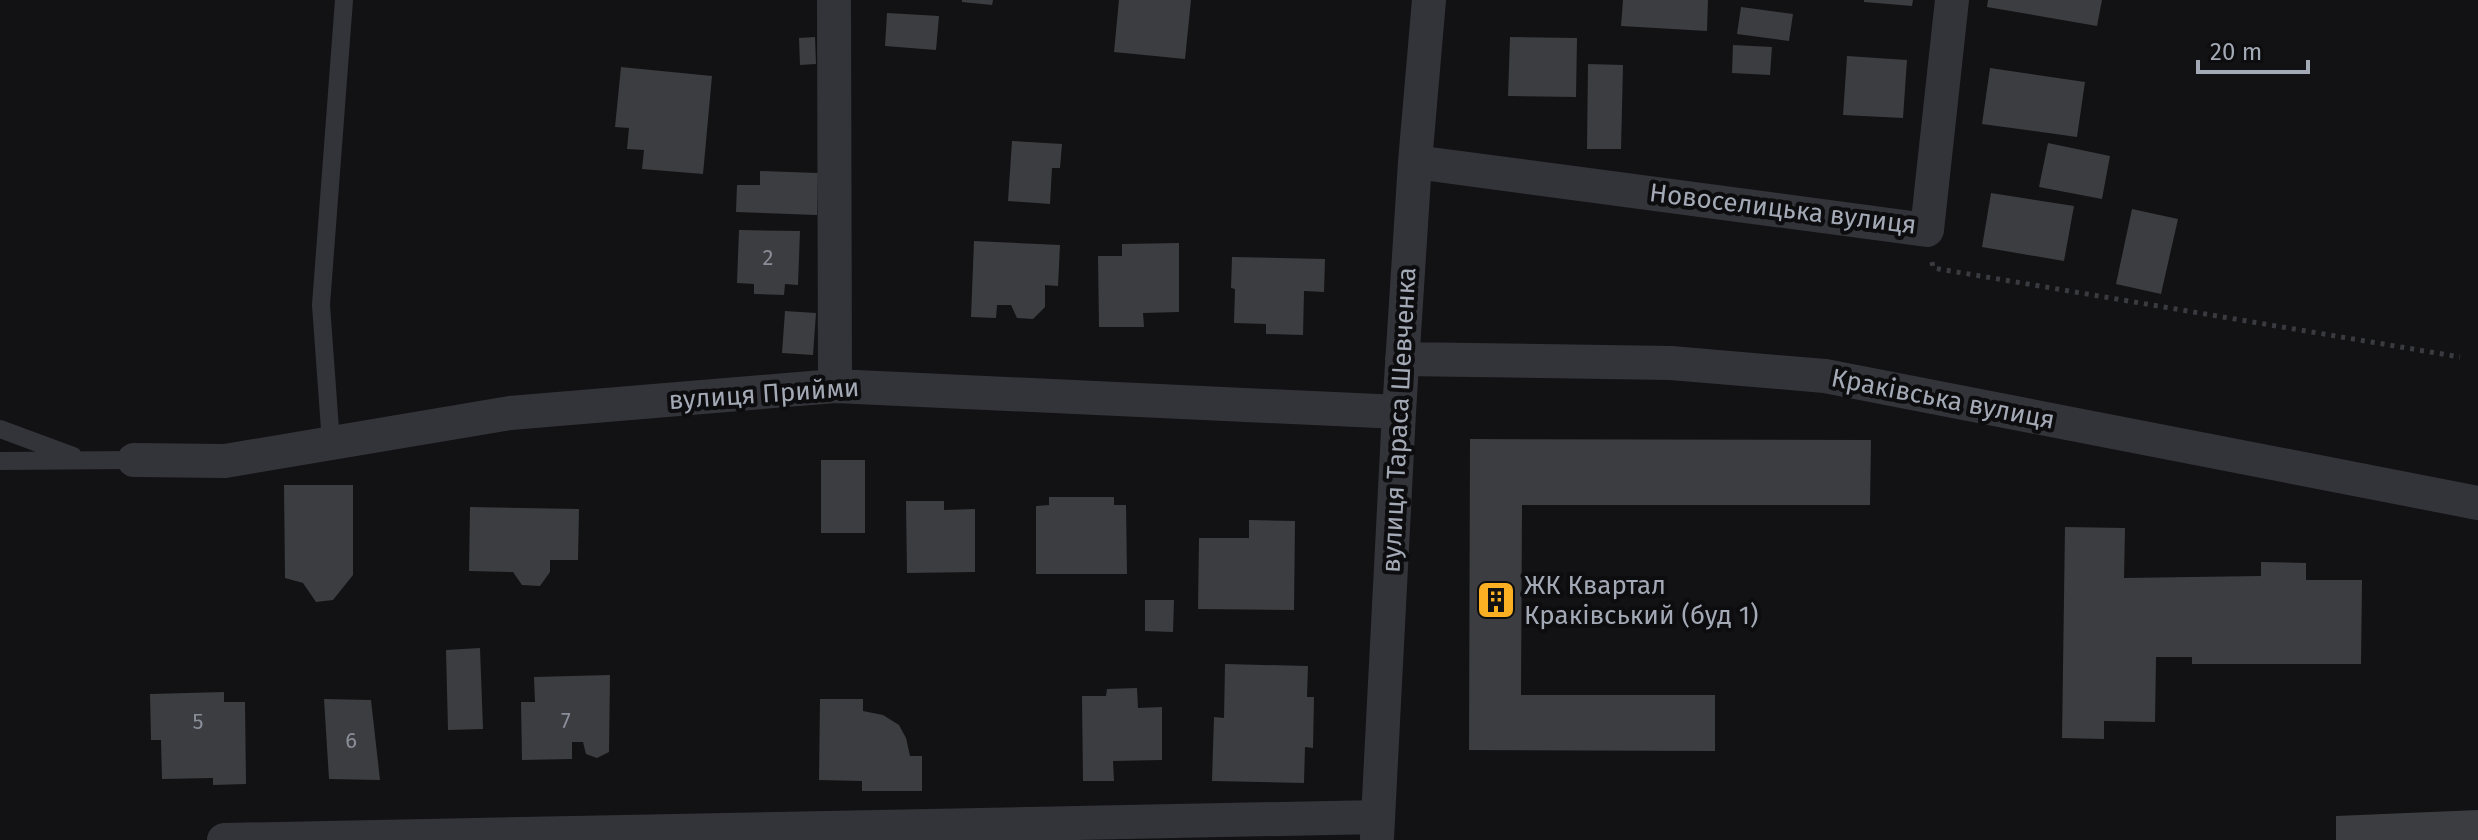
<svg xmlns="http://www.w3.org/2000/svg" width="2478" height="840" font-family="'Fira Sans',sans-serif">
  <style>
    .building { fill: #3c3d41 }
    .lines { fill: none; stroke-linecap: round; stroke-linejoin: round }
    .path { stroke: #393b40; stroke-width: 5; stroke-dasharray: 4 6; stroke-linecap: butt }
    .service { stroke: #333439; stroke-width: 18 }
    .minor { stroke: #333439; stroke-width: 34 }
    .labels { text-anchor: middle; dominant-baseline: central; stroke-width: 8; stroke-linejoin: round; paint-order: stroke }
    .number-label { font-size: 22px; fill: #898e98 }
    .street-label { font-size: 26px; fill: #a3a9b5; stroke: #0d0d0f }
    .poi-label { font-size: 26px; fill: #a3a9b5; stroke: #0d0d0f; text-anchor: start }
  </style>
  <rect width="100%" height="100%" fill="#121214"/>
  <!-- building -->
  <path class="building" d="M962,0H993L992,5L962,2Z
    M1119,0H1191L1185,59L1114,52Z
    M1623,0H1708L1707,31L1621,26Z
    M1864,0H1913L1912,6L1864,2Z
    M1988,0H2102L2097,26L1987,7Z
    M1741,7L1793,14L1789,41L1737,34Z
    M887,13L939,16L936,50L885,46Z
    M815,37L816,64L800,65L799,38Z
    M1510,37L1577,38L1576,97L1508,96Z
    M1733,45L1772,47L1770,75L1732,73Z
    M1847,56L1907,60L1903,118L1843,115Z
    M1588,64L1623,65L1621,149H1587Z
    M621,67L712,76L703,174L642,169L644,150L627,149L629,128L615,127Z
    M1990,68L2085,82L2077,137L1982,124Z
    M1012,141L1062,144L1060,168H1052L1050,204L1008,201Z
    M2048,143L2110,156L2102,199L2039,187Z
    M760,171L818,173L817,215L736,212L737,185H760Z
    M1991,193L2074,206L2064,261L1982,247Z
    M2132,209L2178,219L2161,294L2116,284Z
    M739,230L800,231L798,285L785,284L784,295L754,294V284L737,283Z
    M974,241L1060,245L1058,286L1045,285V307L1033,319L1017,318L1011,305H997L996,318L971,317Z
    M1179,243V312L1143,313L1144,327H1099L1098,256H1122V244Z
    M1232,257L1325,259L1324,292L1304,291L1303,335L1266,334V324L1234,323L1235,289L1231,288Z
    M785,311L816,313L813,355L782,353Z
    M1470,439L1871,440L1870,505H1522L1521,695H1715V751L1469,750Z
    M821,460H865V533H821Z
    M284,485H353V575L333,600L316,602L303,583L285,578Z
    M1049,497H1114V505H1126L1127,574H1036V506L1049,505Z
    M906,501H944V510L975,509V572L907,573Z
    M470,507L579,509L578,560H550V572L540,586L522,585L513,572L469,571Z
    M1249,520L1295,521L1294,610L1198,609L1199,538H1249Z
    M2065,527L2125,528L2124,578L2261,576V562L2306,563V580H2362L2361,664H2192V657H2156L2155,722L2104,721V739L2062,738Z
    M1145,600H1174L1173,632L1145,631Z
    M480,648L483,729L448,730L446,650Z
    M1225,664L1308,666L1307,697H1314L1313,748L1305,747L1304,783L1212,781L1214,717L1224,718Z
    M610,675L609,752L597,758L586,754L583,742H572V759L522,760L521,702H535L534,677Z
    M1137,688L1138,708L1162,707V760L1113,761L1114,781H1083L1082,696H1106L1107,689Z
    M224,692V702H245L246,784L213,785V778L162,779L161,740H151L150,694Z
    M324,699L371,700L380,780L329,779Z
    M820,699H863V711L883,715L899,725L906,738L910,756H922V791H862V781L819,780Z
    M2478,810V840H2336V816Z"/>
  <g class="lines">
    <!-- path -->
    <path class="path" d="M1932,262L1933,268L2460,357"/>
    <!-- service -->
    <path class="service" d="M0,429L73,456
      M331,443L321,305L344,0
      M0,461L134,460"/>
    <!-- minor -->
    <path class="minor" d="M834,0L835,386
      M1415,162L1927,230L1952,0
      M1402,359L1671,363L1825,376L2478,503
      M134,460L225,461L510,413L835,386L1399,412
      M1377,838L1399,412L1415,162L1429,0
      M224,840L1378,817"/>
  </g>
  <!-- icons -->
  <defs>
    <symbol id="building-square" viewBox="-11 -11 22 22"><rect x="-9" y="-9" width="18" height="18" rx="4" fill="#fbb023" stroke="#0d0d0f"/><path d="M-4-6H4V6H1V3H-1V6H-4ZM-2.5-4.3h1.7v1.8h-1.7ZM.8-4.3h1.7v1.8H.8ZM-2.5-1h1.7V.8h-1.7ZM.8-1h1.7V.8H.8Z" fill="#111"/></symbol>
  </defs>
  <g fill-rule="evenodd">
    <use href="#building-square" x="1474" y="578" width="44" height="44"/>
  </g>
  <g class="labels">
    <!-- number labels -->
    <g class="number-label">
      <text x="768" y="257">2</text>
      <text x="566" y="720">7</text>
      <text x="198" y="721">5</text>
      <text x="351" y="740">6</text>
    </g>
    <!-- street labels -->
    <g class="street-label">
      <text transform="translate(1783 209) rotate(7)">Новоселицька вулиця</text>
      <text transform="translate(764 394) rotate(-4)">вулиця Прийми</text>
      <text transform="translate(1943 399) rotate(11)">Краківська вулиця</text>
      <text transform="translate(1399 420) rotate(-87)">вулиця Тараса Шевченка</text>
    </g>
    <!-- poi labels -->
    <g class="poi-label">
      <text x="1524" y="585">ЖК Квартал<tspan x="1524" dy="30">Краківський (буд 1)</tspan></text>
    </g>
  </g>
  <!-- scale -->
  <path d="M2198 60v12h110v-12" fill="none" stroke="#a3a9b5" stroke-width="4"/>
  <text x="2210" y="60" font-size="24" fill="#a3a9b5" stroke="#0d0d0f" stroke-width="6" paint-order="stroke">20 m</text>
</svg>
